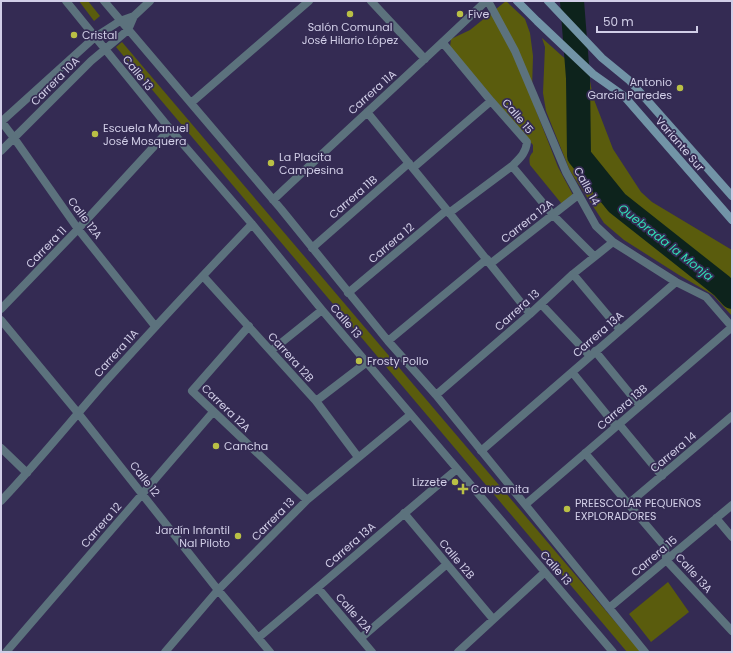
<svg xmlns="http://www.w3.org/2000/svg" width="733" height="653" font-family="Poppins,sans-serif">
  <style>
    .green { fill: #5a5c0d }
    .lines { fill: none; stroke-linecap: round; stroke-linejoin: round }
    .river { stroke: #0d231c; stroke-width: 24 }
    .minor { stroke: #5c727d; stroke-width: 8 }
    .secondary { stroke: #7294a7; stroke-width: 8 }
    .poi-dot { fill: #bac045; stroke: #342b53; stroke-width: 1.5 }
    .labels { text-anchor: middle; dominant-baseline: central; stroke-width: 3.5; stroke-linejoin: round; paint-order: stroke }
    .poi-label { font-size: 11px; fill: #d1cee7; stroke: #342b53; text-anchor: start }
    .street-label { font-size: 11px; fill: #d1cee7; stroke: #342b53 }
    .water-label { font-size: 12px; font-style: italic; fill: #31deb5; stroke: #342b53 }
  </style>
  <rect width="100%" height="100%" fill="#342b53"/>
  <!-- green -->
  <path class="green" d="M79,1H88L100,16L94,21Z
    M506,1L525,19L530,33L533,56L532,89L535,108L558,167L573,195L564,204L561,203L530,165C529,160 529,156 533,152V145L450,47L451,39L470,30Z
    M542,38L590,81L593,97L613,149L641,192L652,202L732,250V316L713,295L679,275L624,240L604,223L570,171L546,111L543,93L545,47Z
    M122,42L641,652H627L116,47Z
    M668,582L689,612L651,642L629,614Z"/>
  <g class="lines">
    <!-- river -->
    <path class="river" d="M572,1L578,78L579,156L617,203L722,286L732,297"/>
    <!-- minor -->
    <path class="minor" d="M66,1L170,129L252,224L322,310L613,652
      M104,1L281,209L388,341L436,395L645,652
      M371,1L425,59
      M488,1L515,51L566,172L596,226L613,242L676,282L706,297L732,327
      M443,43L491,101L527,142C526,153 520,158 512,166L553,215L594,256
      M191,103L309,1
      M367,112L447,210L530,314
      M1,121L14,138L78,229L155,326
      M1,122L95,37L120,21L134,16
      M1,151L91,61L128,30L134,16L150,1
      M413,168L491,101
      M273,200C344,133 416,68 486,1
      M449,213L512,166
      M312,248L409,163
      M490,264L578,195
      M573,274L620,330
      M203,276L316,401L358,457
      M348,293L447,210
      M541,304L590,356
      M1,309L78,229L170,129
      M1,320L78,413L218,590L270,652
      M249,326L192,391L307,500
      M388,341L487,259
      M271,351L322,310
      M595,351L640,406
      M572,372L616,426
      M436,395L530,314L573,274L613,242
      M316,401L367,362
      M619,424L662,476
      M1,448L27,473
      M481,451L676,282
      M585,453L665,547L666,560L732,631
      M1,501C37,463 70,422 105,382C153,329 202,276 252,224
      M526,504L732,327
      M628,504L732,416
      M404,513L493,619
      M716,518L732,537
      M318,588L372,652
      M609,608L732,505
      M258,638C325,582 390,525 457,469
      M361,638L447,564
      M6,652L213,412
      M165,652L218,590L307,500L410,415
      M458,652L545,572"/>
    <!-- secondary -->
    <path class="secondary" d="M517,1L537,21L593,74L624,96L732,220
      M548,1L602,58L630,81L732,196"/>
  </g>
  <!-- markers -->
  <g class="poi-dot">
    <circle cx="350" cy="14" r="4"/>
    <circle cx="460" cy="14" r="4"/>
    <circle cx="74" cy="35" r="4"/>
    <circle cx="680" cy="88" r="4"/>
    <circle cx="95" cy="134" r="4"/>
    <circle cx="271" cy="163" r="4"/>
    <circle cx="359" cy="361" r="4"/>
    <circle cx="216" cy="446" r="4"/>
    <circle cx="455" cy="482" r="4"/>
    <path d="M461 483h4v4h4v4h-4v4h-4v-4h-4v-4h4z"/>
    <circle cx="567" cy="509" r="4"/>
    <circle cx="238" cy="536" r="4"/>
  </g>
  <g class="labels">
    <!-- poi labels -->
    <g class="poi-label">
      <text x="468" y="14">Five</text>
      <text x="350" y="27" text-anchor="middle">Salón Comunal<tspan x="350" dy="13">José Hilario López</tspan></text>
      <text x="82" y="35">Cristal</text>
      <text x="672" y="82" text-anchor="end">Antonio<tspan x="672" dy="13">García Paredes</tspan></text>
      <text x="103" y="128">Escuela Manuel<tspan x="103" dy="13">José Mosquera</tspan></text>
      <text x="279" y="157">La Placita<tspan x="279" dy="13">Campesina</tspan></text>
      <text x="367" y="361">Frosty Pollo</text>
      <text x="224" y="446">Cancha</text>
      <text x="447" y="482" text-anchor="end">Lizzete</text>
      <text x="471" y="489">Caucanita</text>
      <text x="575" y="503">PREESCOLAR PEQUEÑOS<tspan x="575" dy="13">EXPLORADORES</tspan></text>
      <text x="230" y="530" text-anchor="end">Jardín Infantil<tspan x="230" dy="13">Nal Piloto</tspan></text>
    </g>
    <!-- street labels -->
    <g class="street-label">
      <text transform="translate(138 73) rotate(51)">Calle 13</text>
      <text transform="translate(55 81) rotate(-45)">Carrera 10A</text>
      <text transform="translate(372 92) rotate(-42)">Carrera 11A</text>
      <text transform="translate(518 116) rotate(50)">Calle 15</text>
      <text transform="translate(680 144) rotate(49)">Variante Sur</text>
      <text transform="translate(587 186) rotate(61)">Calle 14</text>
      <text transform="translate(353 197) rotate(-41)">Carrera 11B</text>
      <text transform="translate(85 218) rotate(53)">Calle 12A</text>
      <text transform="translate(527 221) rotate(-38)">Carrera 12A</text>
      <text transform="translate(391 243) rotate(-40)">Carrera 12</text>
      <text transform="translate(46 247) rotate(-46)">Carrera 11</text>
      <text transform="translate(517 310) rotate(-42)">Carrera 13</text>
      <text transform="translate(346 321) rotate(49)">Calle 13</text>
      <text transform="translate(598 334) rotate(-41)">Carrera 13A</text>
      <text transform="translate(116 353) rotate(-48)">Carrera 11A</text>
      <text transform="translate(291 357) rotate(48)">Carrera 12B</text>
      <text transform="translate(622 407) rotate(-41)">Carrera 13B</text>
      <text transform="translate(226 408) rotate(44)">Carrera 12A</text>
      <text transform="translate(673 452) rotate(-40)">Carrera 14</text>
      <text transform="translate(145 479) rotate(52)">Calle 12</text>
      <text transform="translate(273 519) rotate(-45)">Carrera 13</text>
      <text transform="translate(101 525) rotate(-49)">Carrera 12</text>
      <text transform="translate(350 545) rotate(-41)">Carrera 13A</text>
      <text transform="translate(654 556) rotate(-40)">Carrera 15</text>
      <text transform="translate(457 559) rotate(50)">Calle 12B</text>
      <text transform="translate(556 568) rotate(49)">Calle 13</text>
      <text transform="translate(694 573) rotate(48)">Calle 13A</text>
      <text transform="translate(354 613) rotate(49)">Calle 12A</text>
    </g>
    <!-- water labels -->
    <g class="water-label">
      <text transform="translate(666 242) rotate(38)">Quebrada la Monja</text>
    </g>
  </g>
  <!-- border -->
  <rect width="733" height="653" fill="none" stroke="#d1cee7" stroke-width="4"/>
  <!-- scale -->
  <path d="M597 26v6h100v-6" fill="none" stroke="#d1cee7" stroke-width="2"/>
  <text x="603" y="26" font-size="12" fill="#d1cee7" stroke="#342b53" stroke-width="3" paint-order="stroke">50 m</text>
</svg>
